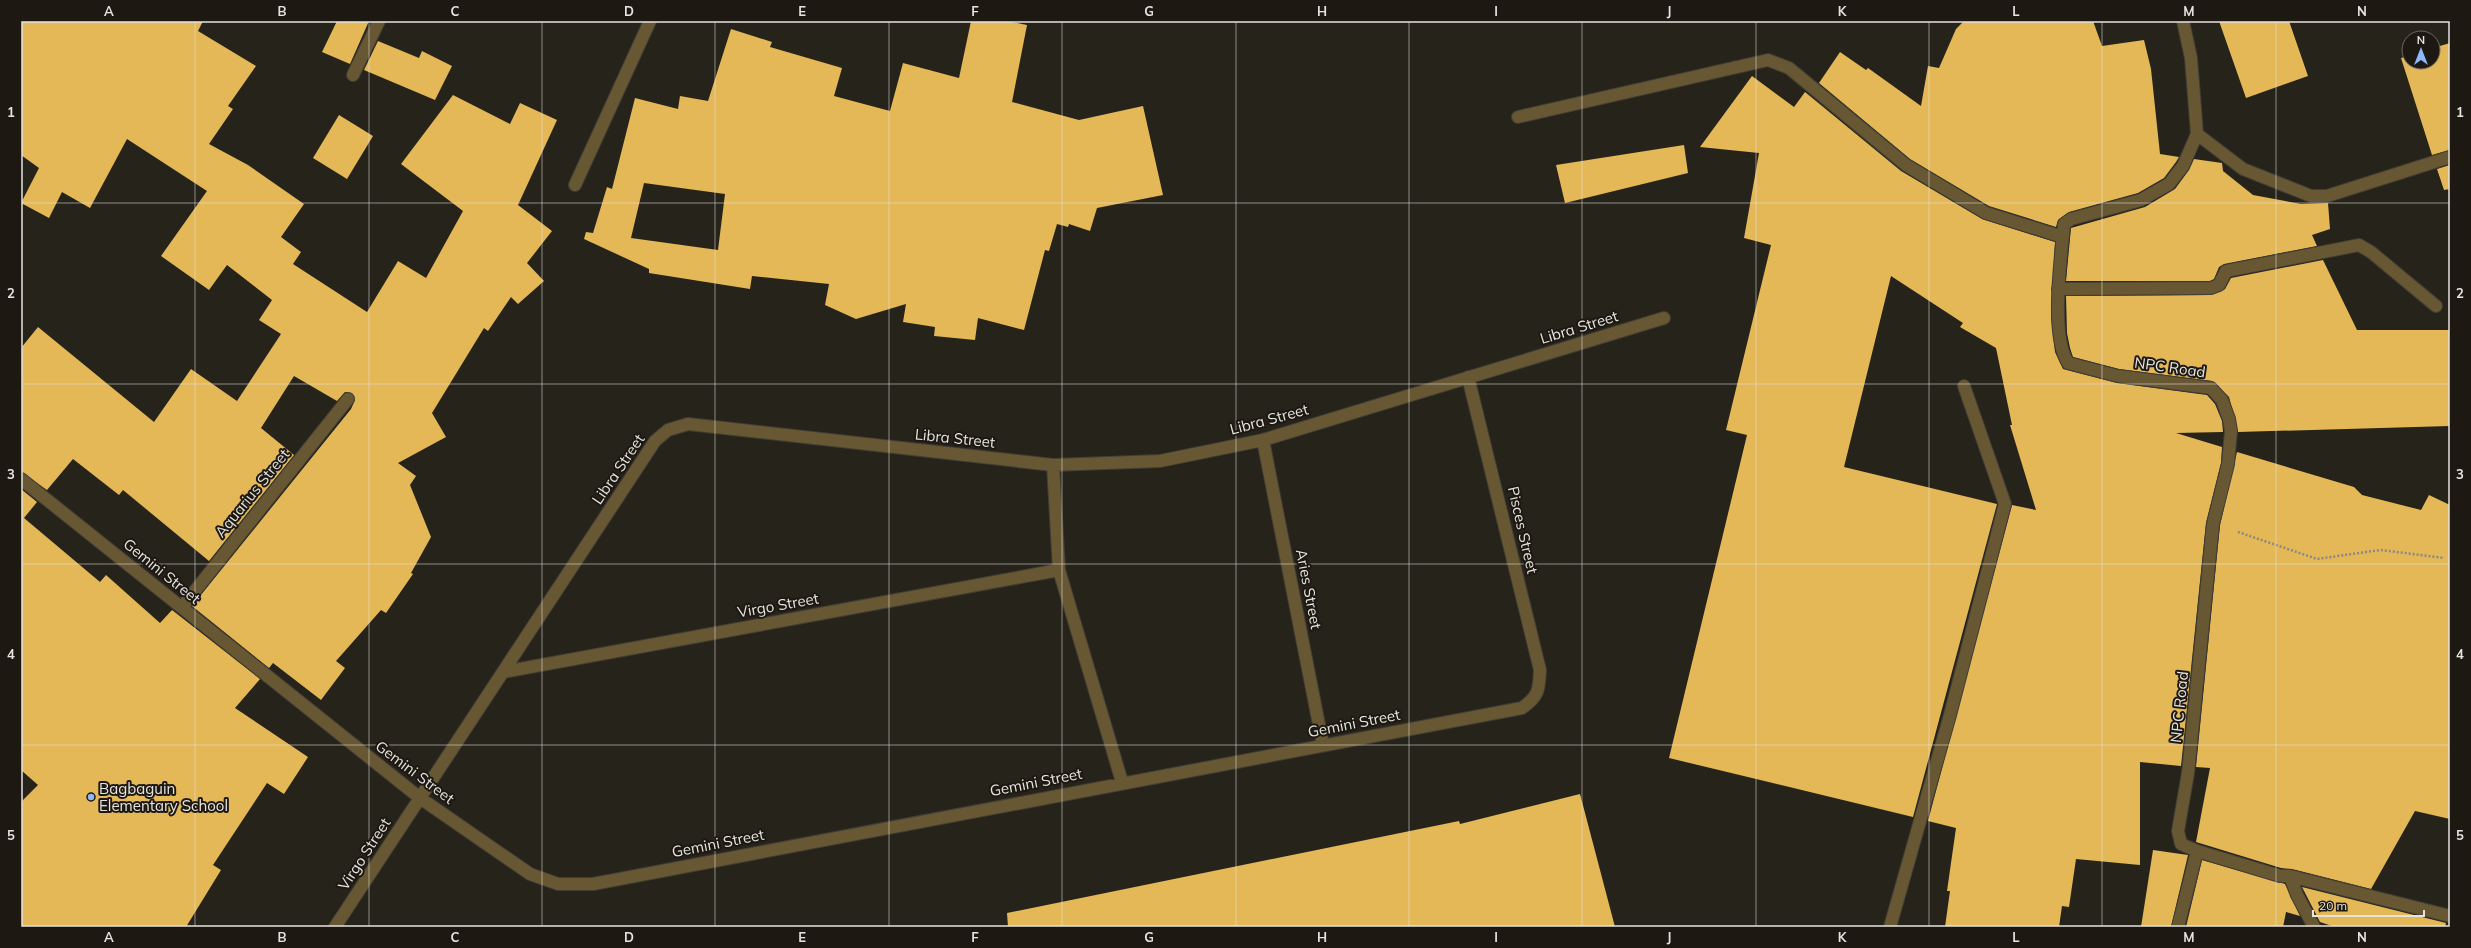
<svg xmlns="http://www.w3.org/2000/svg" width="2471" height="948" font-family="Mulish,sans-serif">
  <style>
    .building { fill: #e4b857; fill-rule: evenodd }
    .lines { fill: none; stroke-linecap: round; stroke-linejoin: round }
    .lane-casing { stroke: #413e36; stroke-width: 14 }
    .street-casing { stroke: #413e36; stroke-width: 14 }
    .path { stroke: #8a8881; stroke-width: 2.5; stroke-dasharray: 2 2; stroke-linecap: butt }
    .lane { stroke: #685733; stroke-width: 12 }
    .street { stroke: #685733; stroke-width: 12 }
    .grid { fill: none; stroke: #e6e4df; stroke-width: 1; stroke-opacity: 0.55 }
    .poi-dot { fill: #8db9fc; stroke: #1d1912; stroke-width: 1.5 }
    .labels { text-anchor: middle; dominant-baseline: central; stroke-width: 4; stroke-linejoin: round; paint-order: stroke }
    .street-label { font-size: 15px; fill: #e6e4df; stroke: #1d1912 }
    .poi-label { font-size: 15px; fill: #e6e4df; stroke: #1d1912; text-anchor: start }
    .neatline { fill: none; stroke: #e6e4df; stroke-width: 1.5 }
    .grid-label { font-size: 13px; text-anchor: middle; font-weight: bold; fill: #e6e4df }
  </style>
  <rect width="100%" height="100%" fill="#26231b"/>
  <!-- building -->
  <path class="building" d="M21,21H203L198,31L256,66L228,106L233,109L209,144L248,165L304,204L281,237L301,252L293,264L367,312L398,261L426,278L463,211L401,164L453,95L510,124L520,103L557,120L518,205L552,231L527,263L544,281L518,304L511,297L488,331L484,328L432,413L446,437L398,463L416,476L410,485L431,537L411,573L413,574L386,613L381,610L336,661L345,668L321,700L273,663L269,668L192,606L351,409L355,400L352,393L345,392L337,401L294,376L261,428L294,455L209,561L123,490L119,495L73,459L47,490L21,472V348L38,327L154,422L191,369L237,401L281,334L259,320L272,300L227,265L209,290L161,256L207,191L127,139L90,208L62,192L49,218L21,203L39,168L21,155Z
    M337,21H369L350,64L322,52Z
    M971,21H1007L1027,25L1012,102L1079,120L1143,106L1163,195L1097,208L1090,231L1069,224L1068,227L1057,224L1049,251L1045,250L1024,330L978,318L975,340L934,336L935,327L903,322L906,304L856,319L825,305L829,284L752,276L750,289L649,273V269L584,239L586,232L593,233L607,187L612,189L635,98L678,109L680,96L708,101L731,29L772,42L770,47L842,68L834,96L890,111L903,63L959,78ZM644,183L725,194L718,250L631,238Z
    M1964,21H2093L2102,46L2144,40L2151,69L2160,154L2179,157L2176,162L2164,178L2138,193L2069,212L2058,220L2056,227L1989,206L1910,159L1819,83L1840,52L1866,70L1868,68L1921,106L1928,66L1939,68L1956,29Z
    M2219,21H2289L2308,76L2246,98Z
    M378,41L419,58L422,51L452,66L435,100L364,70Z
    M2450,43V150L2432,155L2401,58L2409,56V62H2433V48Z
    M1752,76L1794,107L1805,92L1901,171L1982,219L2055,242L2051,316L2055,352L2063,369L2117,383L2207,395L2215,404L2222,421L2223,432L2176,433L2222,447L2221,463L2206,523L2181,766L2140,762V865L2076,859L2069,907L2062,906L2059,927H1945L1950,891H1947L1956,828L1928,821L2012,505L2036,510L2010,425H2012L1996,348L1960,327L1963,323L1891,276L1844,467L1997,504L1913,817L1669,758L1747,435L1726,430L1771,245L1744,238L1759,153L1700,147Z
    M339,115L373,136L347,179L313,158Z
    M1684,145L1688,173L1565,203L1556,165Z
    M2194,159L2222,163L2223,171L2253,195L2301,204L2328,203L2330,229L2312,235L2317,246L2224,264L2219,267L2214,279L2210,281H2066L2071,228L2145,207L2175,189L2189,170Z
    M2450,165V189L2444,190L2437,169Z
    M2323,260L2357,330H2450V426L2238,432L2229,397L2212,381L2119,369L2073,357L2070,348L2067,333L2066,296L2211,295L2225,289L2231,278Z
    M2237,452L2354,487L2362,495L2421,510L2429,495L2450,505V819L2415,811L2371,889L2292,869L2281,868L2196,842L2210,768L2196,767L2220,525Z
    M21,489L37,502L24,518L100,582L106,575L160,623L172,610L260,679L235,708L308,757L284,794L267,783L213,865L221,870L186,927H21V802L38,785L21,770Z
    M1580,794L1615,927H1008L1007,913L1459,821L1460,824Z
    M2153,850L2188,855L2171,927H2141Z
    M2202,860L2285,884L2300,916L2286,912L2283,927H2186Z
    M2302,887L2446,923L2445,927H2335L2320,922Z"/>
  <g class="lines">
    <defs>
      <path id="lane" d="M575,185L650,21
        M2058,289L2211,288L2219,285L2226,271L2359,245L2371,252L2436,306
        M1890,927L1950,715L2005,504L1964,386
        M2178,927L2197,851"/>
      <path id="street" d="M2183,21L2191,58L2197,134L2183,166L2169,184L2141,200L2071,219L2064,224C2061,258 2050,335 2068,363L2118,376L2211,388L2222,400L2229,419L2231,431L2228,464L2213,524L2188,773L2178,831L2181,844L2197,851L2280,876H2290L2297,895L2314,927
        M353,75L379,21
        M1518,117L1768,60L1789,68L1906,165L1986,213L2063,237
        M2197,134L2243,169L2311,196H2327L2450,157
        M1263,440L1323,745
        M1053,465L1059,570L1122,782
        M21,479L420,798L530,874L558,884H593L1522,708C1539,696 1539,690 1540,670L1468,377
        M182,607L348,399
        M503,672L1059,570
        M2290,876L2450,916
        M335,927L655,441L668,430L688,424L1053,465L1160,461L1263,440L1664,318"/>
    </defs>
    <!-- lane casing -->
    <use href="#lane" class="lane-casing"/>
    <!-- street casing -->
    <use href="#street" class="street-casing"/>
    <!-- path -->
    <path class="path" d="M2238,532L2317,559L2380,550L2444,558"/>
    <!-- lane -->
    <use href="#lane" class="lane"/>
    <!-- street -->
    <use href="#street" class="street"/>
  </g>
  <!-- grid -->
  <path class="grid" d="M195,21V927M369,21V927M542,21V927M715,21V927M889,21V927M1062,21V927M1236,21V927M1409,21V927M1582,21V927M1756,21V927M1929,21V927M2102,21V927M2276,21V927M21,203H2450M21,384H2450M21,564H2450M21,745H2450"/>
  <!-- markers -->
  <circle class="poi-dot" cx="91" cy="797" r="4"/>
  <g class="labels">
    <!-- street labels -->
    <g class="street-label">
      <text transform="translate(1579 327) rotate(-17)">Libra Street</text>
      <text transform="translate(2170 367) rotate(8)">NPC Road</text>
      <text transform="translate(1269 419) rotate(-15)">Libra Street</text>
      <text transform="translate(955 438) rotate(6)">Libra Street</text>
      <text transform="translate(618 469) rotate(-56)">Libra Street</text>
      <text transform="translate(252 493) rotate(-51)">Aquarius Street</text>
      <text transform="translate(1523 530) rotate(77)">Pisces Street</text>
      <text transform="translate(162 571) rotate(39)">Gemini Street</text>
      <text transform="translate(1309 589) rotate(79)">Aries Street</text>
      <text transform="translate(778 605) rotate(-10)">Virgo Street</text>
      <text transform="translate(2179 707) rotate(-84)">NPC Road</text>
      <text transform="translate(1354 723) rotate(-11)">Gemini Street</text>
      <text transform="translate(415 772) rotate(37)">Gemini Street</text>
      <text transform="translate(1036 782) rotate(-11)">Gemini Street</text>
      <text transform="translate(718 843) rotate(-11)">Gemini Street</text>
      <text transform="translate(364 854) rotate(-57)">Virgo Street</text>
    </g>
    <!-- poi labels -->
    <g class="poi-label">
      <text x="99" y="788">Bagbaguin<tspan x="99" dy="17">Elementary School</tspan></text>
    </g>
  </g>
  <!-- border -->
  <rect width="2471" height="948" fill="none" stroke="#1d1912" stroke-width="44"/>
  <!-- north arrow -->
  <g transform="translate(2421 50)"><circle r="19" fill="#1d1912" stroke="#6d6a64"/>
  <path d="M0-3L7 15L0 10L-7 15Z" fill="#8db9fc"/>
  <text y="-6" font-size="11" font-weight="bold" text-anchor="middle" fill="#e6e4df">N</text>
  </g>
  <!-- scale -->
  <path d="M2313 910v6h111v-6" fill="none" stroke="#e6e4df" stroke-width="2"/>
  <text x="2319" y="910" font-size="12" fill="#e6e4df" stroke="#1d1912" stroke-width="3" paint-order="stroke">20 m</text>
  <rect x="22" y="22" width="2427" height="904" class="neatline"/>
  <g class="grid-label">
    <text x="109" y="16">A</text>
    <text x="282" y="16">B</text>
    <text x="455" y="16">C</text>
    <text x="629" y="16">D</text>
    <text x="802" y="16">E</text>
    <text x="975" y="16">F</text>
    <text x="1149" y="16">G</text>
    <text x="1322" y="16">H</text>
    <text x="1496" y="16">I</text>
    <text x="1669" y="16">J</text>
    <text x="1842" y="16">K</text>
    <text x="2016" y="16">L</text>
    <text x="2189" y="16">M</text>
    <text x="2362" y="16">N</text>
    <text x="11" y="117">1</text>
    <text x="2460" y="117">1</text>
    <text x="11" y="298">2</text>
    <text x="2460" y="298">2</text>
    <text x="11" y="479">3</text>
    <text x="2460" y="479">3</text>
    <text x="11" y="659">4</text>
    <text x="2460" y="659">4</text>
    <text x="11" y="840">5</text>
    <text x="2460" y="840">5</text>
    <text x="109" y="942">A</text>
    <text x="282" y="942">B</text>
    <text x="455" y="942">C</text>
    <text x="629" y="942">D</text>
    <text x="802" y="942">E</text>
    <text x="975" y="942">F</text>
    <text x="1149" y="942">G</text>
    <text x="1322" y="942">H</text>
    <text x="1496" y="942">I</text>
    <text x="1669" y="942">J</text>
    <text x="1842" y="942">K</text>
    <text x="2016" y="942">L</text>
    <text x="2189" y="942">M</text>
    <text x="2362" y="942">N</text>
  </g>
</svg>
